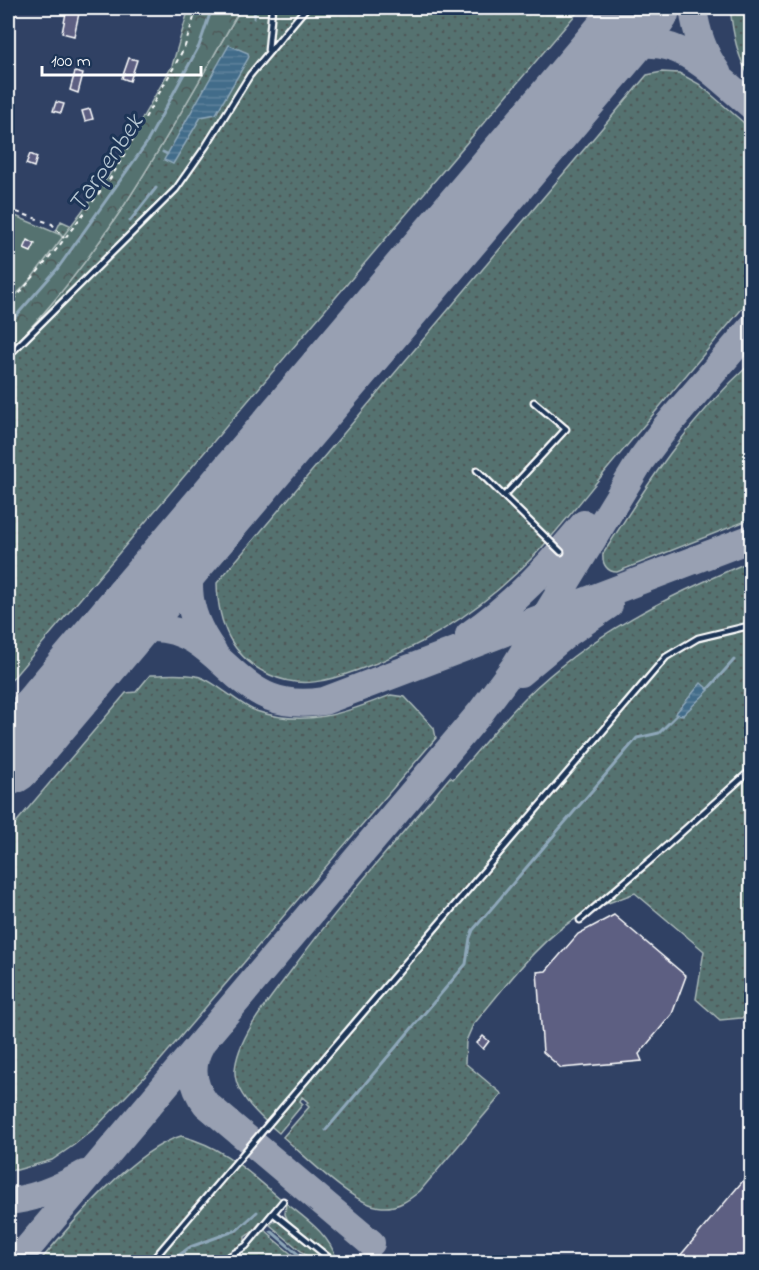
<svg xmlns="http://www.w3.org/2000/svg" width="759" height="1270" font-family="'Indie Flower',sans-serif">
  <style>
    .grass { fill: url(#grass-dots); stroke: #aab8b8; stroke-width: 1.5 }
    .park { fill: url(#park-crowns); stroke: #aab8b8; stroke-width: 1.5 }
    .garden { fill: #547270; stroke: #aab8b8; stroke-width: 1.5 }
    .water { fill: url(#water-rules); stroke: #8ea7b9; stroke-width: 1.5 }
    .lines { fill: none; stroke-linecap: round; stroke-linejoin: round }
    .stream { stroke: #8ea7b9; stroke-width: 3 }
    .taxiway { stroke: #98a0b2; stroke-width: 28 }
    .runway { stroke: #98a0b2; stroke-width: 72 }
    .building { fill: #5d5e82; stroke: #fff; stroke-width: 1.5 }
    .service-casing { stroke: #fff; stroke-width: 9 }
    .minor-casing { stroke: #fff; stroke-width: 13 }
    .path { stroke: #fff; stroke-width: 2; stroke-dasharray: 4.5 4.5; stroke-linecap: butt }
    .service { stroke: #1d3557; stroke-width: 4.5 }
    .minor { stroke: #1d3557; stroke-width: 8 }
    .labels { text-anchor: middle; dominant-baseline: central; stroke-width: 6; stroke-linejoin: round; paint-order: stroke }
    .water-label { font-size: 26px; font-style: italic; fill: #b4c4d0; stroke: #1d3557 }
  </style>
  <defs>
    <pattern id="grass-dots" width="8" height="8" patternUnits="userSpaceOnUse" patternTransform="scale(1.5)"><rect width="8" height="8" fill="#547270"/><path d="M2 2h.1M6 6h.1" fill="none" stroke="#4f5959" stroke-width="1.8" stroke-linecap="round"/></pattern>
    <pattern id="park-crowns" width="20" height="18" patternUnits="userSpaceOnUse" patternTransform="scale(1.5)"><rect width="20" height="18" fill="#547270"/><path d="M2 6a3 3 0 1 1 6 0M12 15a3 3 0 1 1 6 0" fill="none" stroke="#4f5959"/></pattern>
    <pattern id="water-rules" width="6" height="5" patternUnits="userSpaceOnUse" patternTransform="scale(1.5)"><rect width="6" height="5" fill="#436c8a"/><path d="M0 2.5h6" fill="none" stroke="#5f829c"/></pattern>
  </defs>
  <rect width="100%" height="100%" fill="#304164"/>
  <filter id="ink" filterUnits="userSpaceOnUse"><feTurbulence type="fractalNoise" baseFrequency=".0167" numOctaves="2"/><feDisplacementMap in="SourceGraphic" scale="12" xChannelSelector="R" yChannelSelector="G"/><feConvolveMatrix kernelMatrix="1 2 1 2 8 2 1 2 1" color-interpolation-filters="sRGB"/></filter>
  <g filter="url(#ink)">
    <!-- grass -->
    <path class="grass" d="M241,8H581L8,684V351C107,253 172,127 241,8Z
      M730,8H751V79C737,58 733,33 730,8Z
      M662,72L679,73L699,84L751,129V298C706,352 660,406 614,461C587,493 561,528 532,558C483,608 424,647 358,670C328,681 301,689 270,675C231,657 218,624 217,583L647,75Z
      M61,221L72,226L62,238L61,235L55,233Z
      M751,363V519L617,572C607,572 602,564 603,554C648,483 688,420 751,363Z
      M751,561V765L652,856L580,916C538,939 504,989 473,1025L466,1041L465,1063L502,1094L420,1191C409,1200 398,1208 382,1207C354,1206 305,1156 283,1137L309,1107L306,1104L308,1102L302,1097L300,1101L303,1104L279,1133C263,1120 234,1094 235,1071C237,1037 270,999 290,972C340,904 396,841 450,777L453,779C477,752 500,723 526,697C590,634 670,595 751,561Z
      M150,675C165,675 182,673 196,676C213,679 239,705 256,711C306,728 344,713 391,695L405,697L434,728L436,738L158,1063L96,1127L74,1145L52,1160L17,1170H8V832L126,693L136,692Z
      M751,772V1017L720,1020L696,999L704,951L635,893L600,906L654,861Z
      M181,1136C224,1147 247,1171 281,1199L252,1232L245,1237V1243L214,1262H39C71,1224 133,1150 181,1136Z
      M286,1203C306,1219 329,1234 337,1260L289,1223L285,1214Z
      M275,1220H278L330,1262L323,1258L319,1262H314L270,1225Z
      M265,1230L272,1236L271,1237L301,1262H225L248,1249Z"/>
    <!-- park -->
    <path class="park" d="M189,8H241C172,127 107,253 8,351V304L30,280L110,174L172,66Z"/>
    <!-- garden -->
    <path class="garden" d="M8,213L61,235L62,238L30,280L8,303Z"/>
    <!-- water -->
    <path class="water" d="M229,45L248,53L249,57L216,114L201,117L173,164L164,160Z
      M701,683L709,690L683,715L675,714Z"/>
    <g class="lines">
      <!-- stream -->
      <path class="stream" d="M254,18L255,8
        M163,152L167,154
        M130,221L156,188
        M8,325L58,268L146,144L199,46L212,8
        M708,689L734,660
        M326,1130L466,964L470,938L473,930L637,738L659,733L677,715
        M271,1231L307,1262
        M170,1262L190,1247L237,1230L257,1212"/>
      <!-- taxiway -->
      <path class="taxiway" d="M693,8C696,31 703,53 717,72
        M595,65C662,15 701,63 752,106
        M205,526C183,571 182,609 213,651
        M469,635C514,604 549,566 584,524
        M99,650C115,637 133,628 153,628C207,629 226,679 270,697C288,704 305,704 324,701L752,538
        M520,673L568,633L609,605
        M201,1044C189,1065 192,1086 206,1104L371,1243
        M8,1201C35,1199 60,1188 84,1174
        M16,1262L480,713L515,666L641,460L665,428L752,327"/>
      <!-- runway -->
      <path class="runway" d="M8,759L644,8"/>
    </g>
    <!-- building -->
    <path class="building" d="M67,8L80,9L74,36L62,33Z
      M129,58L137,60L130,81L122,78Z
      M75,72L83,74L78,93L70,90Z
      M56,102L64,104L61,113L53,111Z
      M90,109L93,119L85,121L82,111Z
      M30,154L37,157L34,167L26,164Z
      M28,240L35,244L31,252L24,249Z
      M614,915L686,976L672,1014L639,1054L642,1061L561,1068L543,1052L537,972L546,971L578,934Z
      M483,1036L489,1041L483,1049L477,1043Z
      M752,1170V1263H674Z"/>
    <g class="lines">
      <defs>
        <path id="service" d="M268,50L272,8
          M8,356L176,189L206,146L250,75L306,8
          M477,470L561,552
          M504,496L566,429L534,402
          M580,920L653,858L752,769
          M273,1213L334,1262
          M151,1262L666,657L698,638L752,625
          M220,1262L246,1246L283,1201"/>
        <path id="minor" d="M8,20L10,8"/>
      </defs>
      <!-- service casing -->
      <use href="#service" class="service-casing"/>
      <!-- minor casing -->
      <use href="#minor" class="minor-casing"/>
      <!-- path -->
      <path class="path" d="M8,209L52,224L64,238
        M8,307L56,250L112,176L174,67L185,46L197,8"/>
      <!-- service -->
      <use href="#service" class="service"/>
      <!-- minor -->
      <use href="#minor" class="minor"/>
    </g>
  </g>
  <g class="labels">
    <!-- water labels -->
    <g class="water-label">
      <text transform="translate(107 164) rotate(-56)">Tarpenbek</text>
    </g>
  </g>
  <!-- margin -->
  <rect width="759" height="1270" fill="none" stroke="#1d3557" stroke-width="30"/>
  <rect x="15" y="15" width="729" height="1240" fill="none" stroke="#fff" stroke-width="2" filter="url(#ink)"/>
  <!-- scale -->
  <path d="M42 66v9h159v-9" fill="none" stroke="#ffffff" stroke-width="3"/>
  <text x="51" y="66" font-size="18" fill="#ffffff" stroke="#1d3557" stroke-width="4.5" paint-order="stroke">100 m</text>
</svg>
